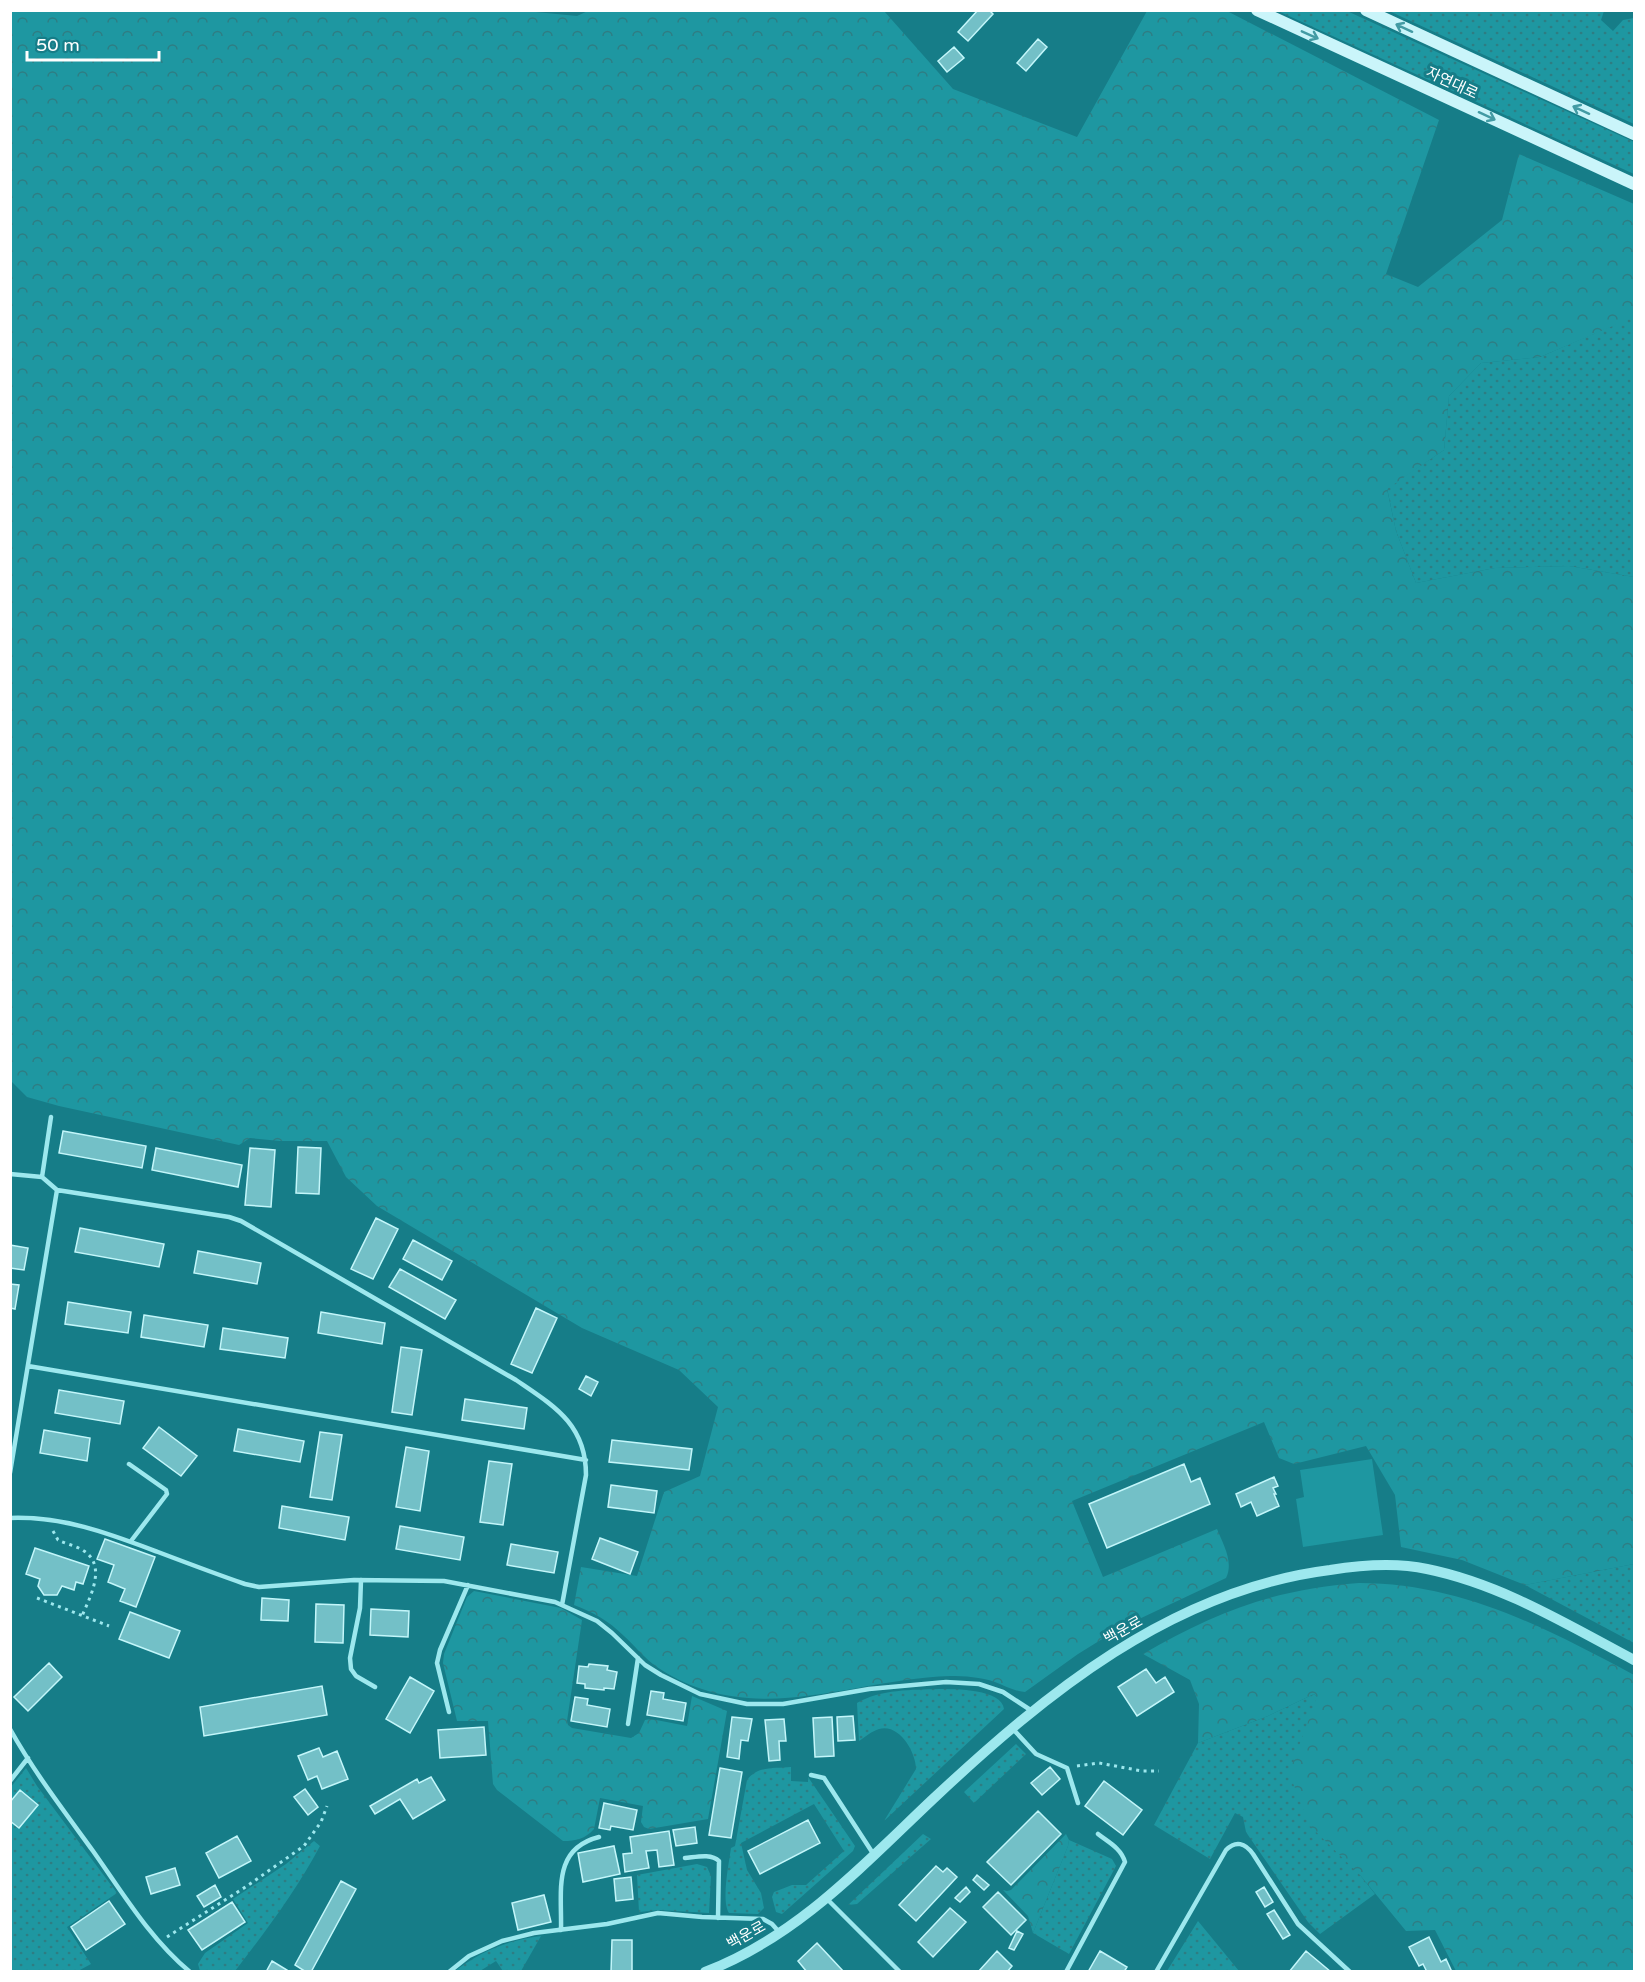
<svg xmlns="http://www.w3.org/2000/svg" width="1645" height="1982" font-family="'Varela Round','Noto Sans KR',sans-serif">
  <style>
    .grass { fill: url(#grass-dots) }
    .forest { fill: url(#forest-crowns) }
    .pitch { fill: #1e97a1 }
    .building { fill: #73c0c7; stroke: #c3f6fa; stroke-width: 1.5 }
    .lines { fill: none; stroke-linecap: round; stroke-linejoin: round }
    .path { stroke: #9de8ee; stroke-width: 3; stroke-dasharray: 3 4.5; stroke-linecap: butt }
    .service { stroke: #9de8ee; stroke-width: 4.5 }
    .tertiary { stroke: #9de8ee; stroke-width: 10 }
    .secondary { stroke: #caf5fa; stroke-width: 12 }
    .oneway { stroke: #439ba4 }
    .labels { text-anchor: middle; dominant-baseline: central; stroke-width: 6; stroke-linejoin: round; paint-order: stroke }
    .street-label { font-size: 15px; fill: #fff; stroke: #167d88 }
  </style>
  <defs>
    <pattern id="grass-dots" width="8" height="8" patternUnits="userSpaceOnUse" patternTransform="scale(1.5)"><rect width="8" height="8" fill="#1e97a1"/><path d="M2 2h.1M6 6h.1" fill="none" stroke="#2e7d83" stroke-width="1.8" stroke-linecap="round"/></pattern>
    <pattern id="forest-crowns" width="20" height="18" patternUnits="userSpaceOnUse" patternTransform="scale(1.5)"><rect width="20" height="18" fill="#1e97a1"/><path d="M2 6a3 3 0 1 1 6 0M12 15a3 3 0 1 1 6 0" fill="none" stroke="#2e7d83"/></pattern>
  </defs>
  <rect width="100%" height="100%" fill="#167d88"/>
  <!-- grass -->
  <path class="grass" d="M1278,11H1347L1634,142V174Z
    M1389,11H1604L1601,20L1613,31L1623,20L1634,18V124Z
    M1632,317H1634V577L1569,566L1495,568L1416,583L1396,531L1387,488L1444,450L1449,396L1481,363L1540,357Z
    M1634,1564V1643L1525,1585Z
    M939,1689C955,1689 1002,1689 1004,1709L884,1821L916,1769C916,1752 899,1723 879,1729C872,1731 865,1737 859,1741L857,1703C881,1689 912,1690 939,1689Z
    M1314,1694L1317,1697L1360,1875L1375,1894L1320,1934L1308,1922L1250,1838L1246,1832L1243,1817L1235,1813L1210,1859L1154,1825L1198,1743L1268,1716Z
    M1016,1744L1026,1754L974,1803L964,1792Z
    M791,1767V1781L808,1782V1777L855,1846L853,1851L782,1914L776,1912L772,1897L774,1892L792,1885H806L844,1851L814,1804L741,1843L747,1870L761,1893L764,1908L758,1914L729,1913C721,1901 729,1863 731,1848L735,1846L747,1780C758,1765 775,1769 791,1767Z
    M26,1768L37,1786L117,1893L67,1927L91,1964L78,1971H11L10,1788Z
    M923,1834L931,1839L857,1904L848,1905Z
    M1069,1840L1112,1859L1116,1866L1069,1954L1033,1933L1068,1846Z
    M314,1841L320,1846C296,1891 266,1931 235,1971H200L198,1964L205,1953L248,1923L233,1899L286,1864Z
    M697,1864L707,1867L711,1876L709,1913L659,1910L639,1912L637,1875Z
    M1198,1921L1239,1971H1167Z
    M541,1936L521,1971H503L496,1961L480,1971L454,1972C480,1951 509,1940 541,1936Z"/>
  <!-- forest -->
  <path class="forest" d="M515,10L577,16L590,10L884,11L953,89L1077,137L1147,11H1227L1439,120L1386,274L1418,287L1502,220L1519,154L1634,204V317L1540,357L1481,363L1449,396L1444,450L1387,489L1396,531L1416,583L1495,568L1569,566L1634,577V1564L1525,1585L1462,1560L1401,1547L1395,1495L1366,1446L1294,1464L1279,1458L1264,1422L1072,1501L1103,1577L1217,1529C1223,1544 1234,1562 1226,1578L1120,1628L1078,1654L1025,1692C1013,1691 1006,1686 995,1682C981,1677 965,1676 950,1676C868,1678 782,1716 702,1689C686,1684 670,1676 657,1667C644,1658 635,1646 624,1636C609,1621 593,1612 574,1605L581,1567L637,1576L664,1492L700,1476L718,1407L679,1370L582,1328L377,1206L346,1177L327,1141H280L250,1138L239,1145L59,1106L27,1097L11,1081V11Z
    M1359,1583C1461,1583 1546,1628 1634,1675V1971H1456L1435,1930L1406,1931L1360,1875L1310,1826L1289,1773L1317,1697L1314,1694L1268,1716L1198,1743L1199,1704L1190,1680L1143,1654C1216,1612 1275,1589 1359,1583Z
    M474,1591L561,1608L582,1620L567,1721L568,1725L572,1728L631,1738L639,1733L645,1720L651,1719L687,1726L692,1696L727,1711L708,1819L649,1829L644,1827L641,1822L643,1806L600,1798L594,1829C585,1839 576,1841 563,1841L497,1790L493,1784L488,1721H457L443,1663L444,1654L467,1597Z
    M1066,1834L1069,1840L1068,1846L1033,1933L1028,1916L1003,1890L1007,1891L1011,1890Z"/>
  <!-- pitch -->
  <path class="pitch" d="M1372,1459L1383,1535L1303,1547L1296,1499L1304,1497L1300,1470Z"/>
  <!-- building -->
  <path class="building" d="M978,10H989L993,14L968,41L958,32Z
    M1038,39L1047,47L1026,71L1017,63Z
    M954,47L964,58L947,72L938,61Z
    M63,1131L146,1146L142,1168L59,1153Z
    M298,1147L321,1148L319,1194L296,1193Z
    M156,1148L242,1165L238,1187L152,1170Z
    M250,1148L275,1150L271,1207L245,1205Z
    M376,1218L398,1229L373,1279L351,1269Z
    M80,1228L164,1244L159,1267L75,1252Z
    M413,1240L452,1261L442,1280L403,1259Z
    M10,1245L28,1248L24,1270L10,1268Z
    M198,1251L261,1263L257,1284L194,1273Z
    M400,1269L456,1300L445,1319L389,1287Z
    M10,1284L19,1285L15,1309L10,1308Z
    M68,1302L131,1312L128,1333L65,1324Z
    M536,1308L557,1318L532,1373L511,1364Z
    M321,1312L385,1323L382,1344L318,1333Z
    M144,1315L208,1325L204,1347L141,1337Z
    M223,1328L288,1338L285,1358L220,1349Z
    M401,1347L422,1350L412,1415L392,1412Z
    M586,1376L598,1382L591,1396L579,1389Z
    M59,1390L124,1401L120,1424L55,1413Z
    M465,1399L527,1408L524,1429L462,1420Z
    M159,1427L197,1456L181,1476L143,1448Z
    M238,1429L304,1441L300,1462L234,1451Z
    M44,1430L90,1438L87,1461L40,1453Z
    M320,1432L342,1435L332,1500L310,1497Z
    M612,1440L692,1449L689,1470L609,1462Z
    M406,1447L429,1451L420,1511L396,1507Z
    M489,1461L512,1464L503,1525L480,1522Z
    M1184,1464L1191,1482L1200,1478L1210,1504L1107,1548L1089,1504Z
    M1274,1477L1278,1486L1273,1488L1276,1494H1274L1279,1506L1257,1516L1251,1502L1241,1507L1236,1494Z
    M611,1485L657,1491L654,1513L608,1507Z
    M282,1506L349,1517L345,1540L279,1528Z
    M400,1526L464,1537L460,1560L396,1549Z
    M600,1538L638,1552L630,1574L592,1559Z
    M105,1539L155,1557L136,1607L120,1601L125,1589L108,1582L114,1565L97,1559Z
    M511,1544L558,1552L554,1573L507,1565Z
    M35,1548L89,1566L83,1584L76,1582L74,1590L62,1586L57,1595H44L38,1586L40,1579L26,1574Z
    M262,1598L289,1600L288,1621L261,1620Z
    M316,1604L344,1605L343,1643L315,1642Z
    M371,1609L409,1611L408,1637L370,1635Z
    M130,1612L180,1631L169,1658L119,1639Z
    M49,1663L62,1677L28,1711L14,1697Z
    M589,1664L608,1666L607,1670L617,1672L614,1689L604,1688V1690L585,1688V1684L577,1683L579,1666L588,1667Z
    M1146,1669L1156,1683L1165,1677L1174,1692L1137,1716L1118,1687Z
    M410,1677L434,1691L410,1733L386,1719Z
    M322,1686L327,1715L204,1736L200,1707Z
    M651,1691L664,1693L663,1699L686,1703L683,1721L647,1715Z
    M575,1697L588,1699L587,1705L610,1709L607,1727L571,1721Z
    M853,1716L855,1740L838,1741L837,1717Z
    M732,1717L752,1719L748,1741L741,1740L739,1759L727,1757Z
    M832,1717L834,1756L815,1757L813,1718Z
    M784,1719L786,1741H779L780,1760L769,1761L765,1720Z
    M484,1727L486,1755L440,1758L438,1730Z
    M319,1748L323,1757L337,1751L348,1779L322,1789L317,1776L308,1780L298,1756Z
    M1050,1767L1060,1779L1042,1795L1031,1783Z
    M720,1768L742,1772L731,1838L709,1835Z
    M431,1777L445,1800L413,1819L400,1799L375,1814L370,1806L417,1779L419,1783Z
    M1104,1781L1142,1810L1123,1835L1085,1806Z
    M305,1789L318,1807L308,1815L294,1797Z
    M20,1790L38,1805L19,1828L10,1821V1802Z
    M604,1803L637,1810L633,1830L611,1826L610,1830L599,1828Z
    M1038,1811L1061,1834L1011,1885L987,1862Z
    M808,1820L820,1843L760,1874L748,1851Z
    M695,1827L697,1843L676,1846L673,1830Z
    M669,1831L674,1865L659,1867L657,1850L646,1851L649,1868L625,1872L623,1854L632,1853L630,1837Z
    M237,1836L251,1861L219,1878L206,1853Z
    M614,1846L620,1874L583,1882L578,1853Z
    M936,1866L943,1872L947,1868L957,1877L916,1921L899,1905Z
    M175,1868L180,1885L151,1894L146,1877Z
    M977,1875L989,1885L984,1890L973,1880Z
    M631,1877L633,1899L616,1901L614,1879Z
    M341,1881L356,1889L311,1972H306L295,1965Z
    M215,1885L221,1897L204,1907L197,1896Z
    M966,1887L970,1892L960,1902L955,1898Z
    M1264,1887L1273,1902L1265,1907L1256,1892Z
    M998,1892L1026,1920L1011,1935L983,1907Z
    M544,1895L551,1922L518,1930L512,1903Z
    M109,1901L125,1924L86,1950L71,1927Z
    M232,1902L245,1922L202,1950L188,1930Z
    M950,1908L966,1922L933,1957L918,1942Z
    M1274,1910L1290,1935L1283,1939L1267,1914Z
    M1017,1931L1023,1934L1014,1950L1009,1948Z
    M1429,1937L1441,1962L1446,1959L1452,1972H1427L1423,1964L1419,1966L1409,1947Z
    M612,1940H632V1972H611Z
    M817,1943L844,1972H807L798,1961Z
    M997,1951L1012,1966L1007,1972H978Z
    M1100,1951L1127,1967L1124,1972H1088Z
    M1306,1951L1331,1972H1289Z
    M272,1961L287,1970L286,1972H266Z"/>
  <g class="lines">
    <!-- path -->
    <path class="path" d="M53,1531L58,1540C66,1544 77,1546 84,1551C107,1566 90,1597 82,1616
      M37,1598L109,1626
      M1077,1766L1099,1763L1142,1771H1159
      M167,1937L247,1886L304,1846L321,1822L327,1806"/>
    <!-- service -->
    <path class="service" d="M10,1174L42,1177L57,1190L229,1217L241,1221L516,1380C554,1406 586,1424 586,1475L562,1605
      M42,1177L51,1117
      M28,1366L586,1460
      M129,1464L166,1490L167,1494L131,1541
      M10,1473L57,1190
      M10,1518C64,1516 110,1534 158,1552C187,1563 216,1574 245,1584L259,1587L354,1580L444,1581L555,1602L597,1621L612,1633L645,1665L661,1675L700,1694L747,1704H783L869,1689L946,1682L979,1684L1003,1692L1032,1711
      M361,1580L360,1608L350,1658L351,1669L356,1676L375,1687
      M449,1712L437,1663L440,1650L468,1585
      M628,1724L638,1658
      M1012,1728L1036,1754L1067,1768L1078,1803
      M10,1729C34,1772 64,1811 93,1851C122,1892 150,1939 190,1972
      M811,1775L824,1778L874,1855
      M10,1781L28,1758
      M685,1858C696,1857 711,1853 719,1861L718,1918
      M827,1899L900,1972
      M561,1930C562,1891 552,1849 599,1837
      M449,1972L469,1956L502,1941L534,1933L607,1924L658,1913L702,1917L763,1919L772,1924L780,1933
      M1066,1972L1125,1862C1121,1848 1108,1842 1098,1834
      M1156,1972L1226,1850C1236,1840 1245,1843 1253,1854L1298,1924L1350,1972"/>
    <!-- tertiary -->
    <path class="tertiary" d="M705,1972C797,1937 863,1865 933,1799C1045,1694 1171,1590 1330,1570C1361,1565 1395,1562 1427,1569C1501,1584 1568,1625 1634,1660"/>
    <!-- secondary -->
    <path class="secondary" d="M1257,10L1634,184
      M1366,10L1634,134"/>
  </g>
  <!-- one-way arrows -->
  <defs><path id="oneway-shaft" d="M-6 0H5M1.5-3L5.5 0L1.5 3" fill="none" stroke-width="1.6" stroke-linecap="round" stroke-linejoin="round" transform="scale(1.5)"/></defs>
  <g class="oneway">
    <use href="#oneway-shaft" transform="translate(1404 28) rotate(-155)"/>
    <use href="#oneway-shaft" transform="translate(1310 35) rotate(24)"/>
    <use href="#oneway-shaft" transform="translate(1581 110) rotate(-155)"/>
    <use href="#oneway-shaft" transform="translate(1487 116) rotate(25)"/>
  </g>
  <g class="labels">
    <!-- street labels -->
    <g class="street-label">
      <text transform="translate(1452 83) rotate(25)">자연대로</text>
      <text transform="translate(1123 1630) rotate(-29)">백운로</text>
      <text transform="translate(746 1935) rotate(-29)">백운로</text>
    </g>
  </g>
  <!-- border -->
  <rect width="1645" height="1982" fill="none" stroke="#ffffff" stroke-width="24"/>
  <!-- scale -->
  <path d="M27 51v9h132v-9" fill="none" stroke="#ffffff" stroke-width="3"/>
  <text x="36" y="51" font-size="18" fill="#ffffff" stroke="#167d88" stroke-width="4.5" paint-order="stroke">50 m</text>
</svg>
